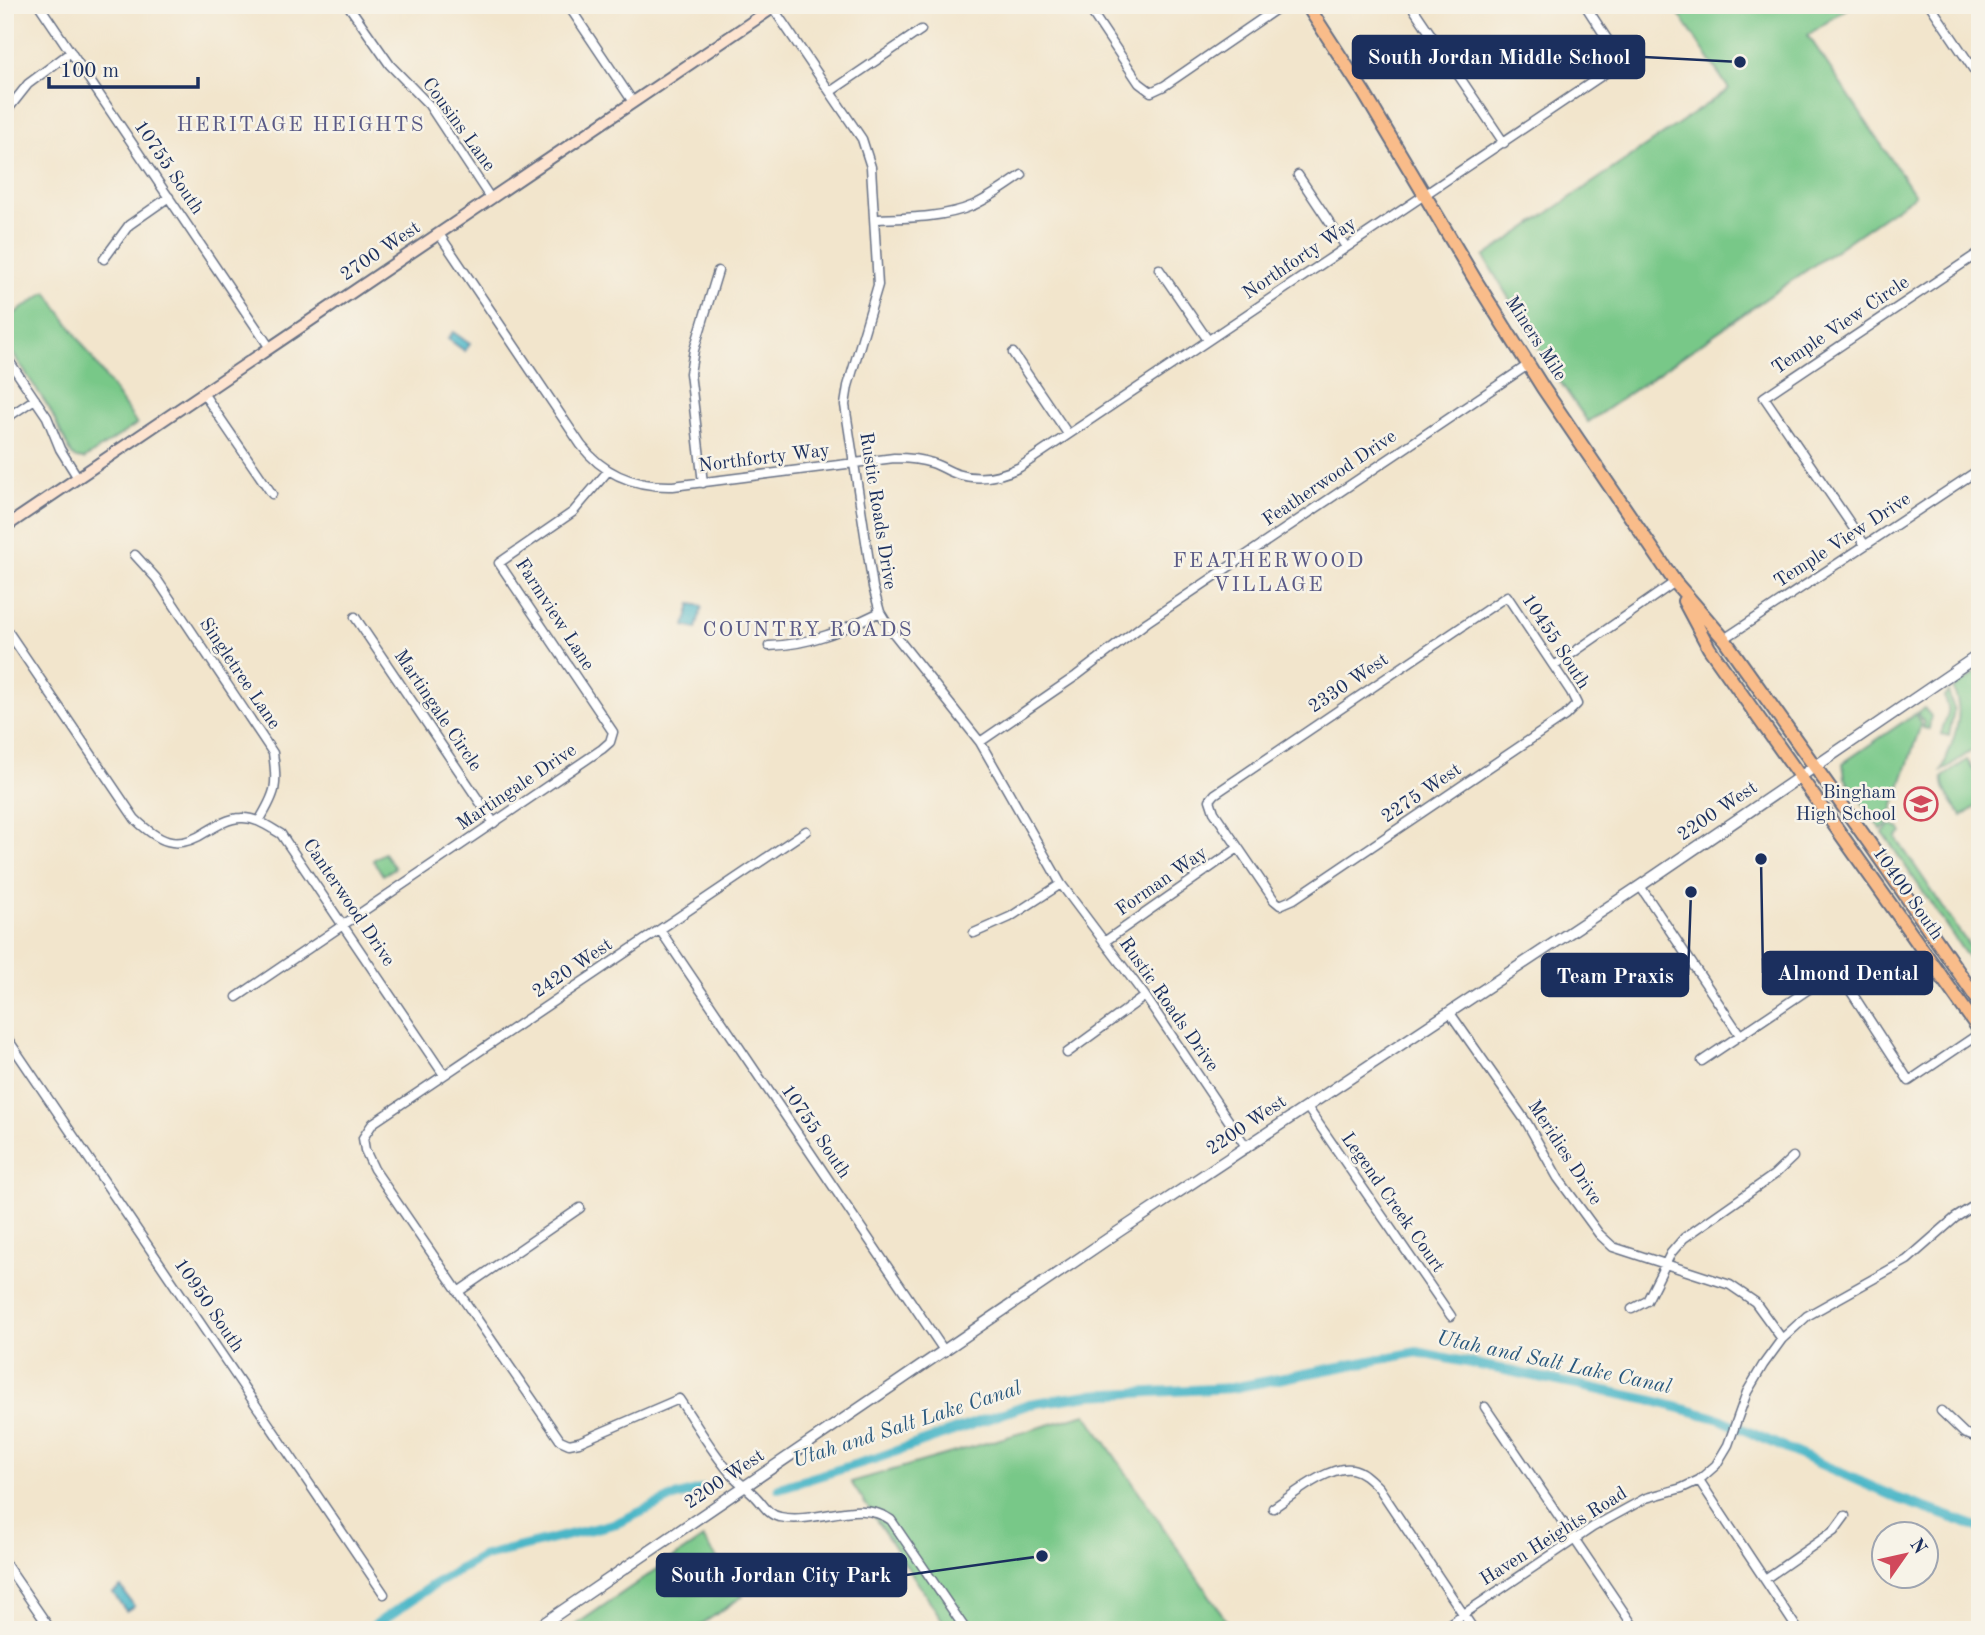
<svg xmlns="http://www.w3.org/2000/svg" width="1985" height="1635" font-family="'Old Standard TT',serif">
  <style>
    .green { fill: #78c888; stroke: #4a7c73; stroke-width: 2 }
    .water { fill: #4ab6c7; stroke: #327292; stroke-width: 2 }
    .lines { fill: none; stroke-linecap: round; stroke-linejoin: round }
    .canal { stroke: #4ab6c7; stroke-width: 10 }
    .minor-casing { stroke: #666f84; stroke-width: 11 }
    .tertiary-casing { stroke: #666f84; stroke-width: 13 }
    .secondary-casing { stroke: #666f84; stroke-width: 14 }
    .primary-casing { stroke: #666f84; stroke-width: 16 }
    .minor { stroke: #fff; stroke-width: 8 }
    .tertiary { stroke: #fff; stroke-width: 10 }
    .secondary { stroke: #fde4d0; stroke-width: 10 }
    .primary { stroke: #f9bc8a; stroke-width: 12 }
    .labels { text-anchor: middle; dominant-baseline: central; stroke-width: 5; stroke-linejoin: round; paint-order: stroke }
    .street-label { font-size: 19px; fill: #1b2f5e; stroke: #f7f3e8 }
    .poi-label { font-size: 19px; fill: #1b2f5e; stroke: #f7f3e8; text-anchor: end }
    .neighbourhood-label { font-size: 21px; letter-spacing: 2px; fill: #5a5a86; stroke: #f7f3e8 }
    .water-label { font-size: 21px; font-style: italic; fill: #29587e; stroke: #f7f3e8 }
    .leader { fill: none; stroke: #1b2f5e; stroke-width: 2.5 }
    .callout-dot { fill: #1b2f5e; stroke: #f7f3e8; stroke-width: 2.5 }
    .callout { fill: #1b2f5e; stroke: #1b2f5e; stroke-width: 2.5 }
    .callout-label { font-size: 21px; text-anchor: middle; font-weight: bold; fill: #fff }
  </style>
  <rect width="100%" height="100%" fill="#f7f3e8"/>
  <filter id="ink" filterUnits="userSpaceOnUse"><feTurbulence type="fractalNoise" baseFrequency=".0143" numOctaves="2"/><feDisplacementMap in="SourceGraphic" scale="14" xChannelSelector="R" yChannelSelector="G"/><feConvolveMatrix kernelMatrix="1 2 1 2 8 2 1 2 1" color-interpolation-filters="sRGB"/></filter>
  <filter id="wash" filterUnits="userSpaceOnUse"><feTurbulence type="fractalNoise" baseFrequency=".00686" numOctaves="4" result="noise"/><feDisplacementMap in="SourceGraphic" scale="28" xChannelSelector="R" yChannelSelector="G"/><feGaussianBlur stdDeviation="1.57" result="paint"/><feColorMatrix in="noise" values="0 0 0 0 0 0 0 0 0 0 0 0 0 0 0 0 0 1.4 0 .05"/><feComposite in="paint" operator="in"/></filter>
  <g filter="url(#wash)">
    <rect width="100%" height="100%" fill="#f2e5cc"/>
    <!-- green -->
    <path class="green" d="M1673,5H1852L1808,35L1915,195L1588,422L1552,370L1484,257L1729,89Z
      M47,292L137,424L84,459L76,458L72,455L49,408L5,342V320Z
      M1980,670V745L1942,771C1951,744 1967,716 1953,689Z
      M1948,692L1954,709L1949,736L1941,734C1945,719 1953,712 1944,697Z
      M1924,708L1931,716L1929,729L1923,728L1924,723L1917,713Z
      M1915,714L1921,724L1887,826L1881,830L1845,778L1843,763Z
      M1967,760L1980,779V804L1962,816C1954,804 1941,791 1943,777Z
      M1891,825L1900,829L1902,833L1896,838L1976,956L1980,954V959L1971,962L1968,958L1883,833Z
      M384,853L395,868L383,875L373,860Z
      M1086,1414L1233,1630H949L851,1482Z
      M703,1538L743,1596L693,1630H568Z"/>
    <!-- water -->
    <path class="water" d="M453,332L470,344L465,351L448,339Z
      M691,604L702,606L696,629L685,626Z
      M121,1587L134,1606L126,1611L113,1593Z"/>
    <g class="lines">
      <!-- canal -->
      <path class="canal" d="M5,8L13,5
        M779,1488L877,1458L1029,1404L1089,1395L1232,1388L1417,1352L1654,1401L1720,1419L1897,1498L1980,1528
        M368,1630L433,1585L481,1557L617,1523L671,1498L703,1489"/>
    </g>
  </g>
  <g filter="url(#ink)">
    <g class="lines">
      <defs>
        <path id="minor" d="M39,5L270,348
          M348,5L390,65L429,105L491,199
          M568,5L633,102
          M1087,5L1139,83L1151,92L1164,86L1282,5
          M1411,5L1504,143
          M1930,5L1980,79
          M773,8L862,139L871,167L878,285L848,386L845,405L873,587L880,612L891,630L980,742L1061,884L1145,996L1247,1148
          M830,92L921,30
          M5,113L28,84L71,52
          M1298,175L1346,247
          M875,219C907,218 944,218 974,205C991,197 1006,186 1022,175
          M439,234L581,445C604,475 636,487 673,486L894,458C907,458 920,459 932,463C941,466 948,471 957,474C979,481 1000,477 1020,467L1622,62L1585,5
          M104,259L129,225L169,197
          M1159,269L1208,340
          M1013,353L1068,434
          M5,355L47,417L60,449L78,478
          M203,393L272,494
          M5,419L35,399
          M703,483L690,373L694,350L718,271
          M1865,545L1764,397L1980,252
          M135,555L156,578L273,753C278,786 276,793 259,821
          M1507,596L1571,692L1577,704L1565,716L1294,899L1280,905L1274,900L1214,812L1210,800L1215,794Z
          M355,617L494,823
          M5,627L135,819C158,841 176,852 206,832C216,826 229,818 241,818C256,817 269,827 281,834L444,1075
          M1724,639L1980,469
          M769,646C810,645 843,630 880,612
          M1554,666L1675,582
          M980,742L1076,676L1147,622L1528,365
          M806,831L373,1123L363,1138L365,1150L374,1169L560,1440L569,1444L579,1442L679,1399C696,1424 712,1452 732,1475C739,1483 749,1489 756,1497C764,1505 768,1515 780,1517C816,1525 859,1497 891,1520L966,1630
          M1640,886L1740,1035
          M660,930L945,1352
          M974,933L1010,917L1061,884
          M1104,942L1238,848
          M237,997L602,749L610,742L613,732L499,563L573,512L608,471
          M1450,1013L1527,1123L1558,1178L1599,1234L1613,1247L1730,1285L1755,1302L1782,1339
          M5,1035L384,1594
          M1067,1053L1145,996
          M1702,1061L1837,970L1909,1081L1980,1033
          M1307,1107L1451,1316
          M458,1292L580,1208
          M1632,1309L1647,1301L1671,1253L1684,1238L1774,1175L1793,1157
          M1485,1407L1636,1630
          M1941,1411L1964,1433L1980,1439
          M1699,1480L1798,1630
          M1273,1508C1292,1496 1328,1465 1352,1469C1363,1471 1371,1480 1379,1488L1474,1630
          M5,1563L51,1630
          M1765,1579L1834,1531L1845,1516
          M1440,1630L1593,1527L1646,1498L1682,1488L1699,1480L1716,1465L1728,1445L1747,1392L1763,1365L1782,1339L1807,1316L1907,1260L1955,1218L1980,1202
          M1964,1630L1980,1624"/>
        <path id="tertiary" d="M534,1630L1118,1232L1640,886L1980,654"/>
        <path id="secondary" d="M5,527L777,5"/>
        <path id="primary" d="M1307,5L1364,93L1477,283L1543,388L1675,582L1724,639L1870,844L1980,1003
          M1684,601L1709,648L1980,1031"/>
      </defs>
      <!-- minor casing -->
      <use href="#minor" class="minor-casing"/>
      <!-- tertiary casing -->
      <use href="#tertiary" class="tertiary-casing"/>
      <!-- secondary casing -->
      <use href="#secondary" class="secondary-casing"/>
      <!-- primary casing -->
      <use href="#primary" class="primary-casing"/>
      <!-- minor -->
      <use href="#minor" class="minor"/>
      <!-- tertiary -->
      <use href="#tertiary" class="tertiary"/>
      <!-- secondary -->
      <use href="#secondary" class="secondary"/>
      <!-- primary -->
      <use href="#primary" class="primary"/>
    </g>
  </g>
  <!-- icons -->
  <defs>
    <symbol id="school-ring" viewBox="-11 -11 22 22"><circle r="9.5" fill="#f7f3e8" stroke="#d1495b" stroke-width="1.5"/><path d="M0-5L7-2L0 1L-7-2ZM-4 1L0 2.5L4 1V4Q0 6-4 4Z" fill="#d1495b"/></symbol>
  </defs>
  <g fill-rule="evenodd">
    <use href="#school-ring" x="1902" y="785" width="38" height="38"/>
  </g>
  <g class="labels">
    <!-- street labels -->
    <g class="street-label">
      <text transform="translate(458 125) rotate(54)">Cousins Lane</text>
      <text transform="translate(168 168) rotate(56)">10755 South</text>
      <text transform="translate(381 252) rotate(-34)">2700 West</text>
      <text transform="translate(1300 259) rotate(-34)">Northforty Way</text>
      <text transform="translate(1841 326) rotate(-34)">Temple View Circle</text>
      <text transform="translate(1535 339) rotate(57)">Miners Mile</text>
      <text transform="translate(764 459) rotate(-7)">Northforty Way</text>
      <text transform="translate(1330 479) rotate(-34)">Featherwood Drive</text>
      <text transform="translate(877 511) rotate(81)">Rustic Roads Drive</text>
      <text transform="translate(1843 541) rotate(-33)">Temple View Drive</text>
      <text transform="translate(554 615) rotate(57)">Farmview Lane</text>
      <text transform="translate(1555 642) rotate(57)">10455 South</text>
      <text transform="translate(239 674) rotate(56)">Singletree Lane</text>
      <text transform="translate(1349 684) rotate(-34)">2330 West</text>
      <text transform="translate(437 711) rotate(56)">Martingale Circle</text>
      <text transform="translate(517 788) rotate(-34)">Martingale Drive</text>
      <text transform="translate(1422 794) rotate(-34)">2275 West</text>
      <text transform="translate(1718 812) rotate(-34)">2200 West</text>
      <text transform="translate(1162 882) rotate(-35)">Forman Way</text>
      <text transform="translate(1907 894) rotate(55)">10400 South</text>
      <text transform="translate(348 903) rotate(56)">Canterwood Drive</text>
      <text transform="translate(573 969) rotate(-34)">2420 West</text>
      <text transform="translate(1168 1005) rotate(55)">Rustic Roads Drive</text>
      <text transform="translate(1247 1126) rotate(-34)">2200 West</text>
      <text transform="translate(815 1132) rotate(56)">10755 South</text>
      <text transform="translate(1564 1153) rotate(57)">Meridies Drive</text>
      <text transform="translate(1392 1203) rotate(55)">Legend Creek Court</text>
      <text transform="translate(208 1306) rotate(56)">10950 South</text>
      <text transform="translate(725 1480) rotate(-34)">2200 West</text>
      <text transform="translate(1554 1537) rotate(-32)">Haven Heights Road</text>
    </g>
    <!-- poi labels -->
    <g class="poi-label">
      <text x="1896" y="793">Bingham<tspan x="1896" dy="22">High School</tspan></text>
    </g>
    <!-- neighbourhood labels -->
    <g class="neighbourhood-label">
      <text x="301" y="125">HERITAGE HEIGHTS</text>
      <text x="1269" y="561">FEATHERWOOD<tspan x="1269" dy="24">VILLAGE</tspan></text>
      <text x="808" y="630">COUNTRY ROADS</text>
    </g>
    <!-- water labels -->
    <g class="water-label">
      <text transform="translate(1554 1363) rotate(12)">Utah and Salt Lake Canal</text>
      <text transform="translate(907 1425) rotate(-18)">Utah and Salt Lake Canal</text>
    </g>
  </g>
  <!-- callouts -->
  <path class="leader" d="M1740 62L1644 57M1761 859L1763 973M1691 892L1688 975M1042 1556L906 1575"/>
  <g class="callout-dot">
    <circle cx="1740" cy="62" r="7"/>
    <circle cx="1761" cy="859" r="7"/>
    <circle cx="1691" cy="892" r="7"/>
    <circle cx="1042" cy="1556" r="7"/>
  </g>
  <g class="callout">
    <rect x="1353" y="36" width="291" height="42" rx="7"/>
    <rect x="1763" y="952" width="169" height="42" rx="7"/>
    <rect x="1542" y="954" width="146" height="42" rx="7"/>
    <rect x="657" y="1554" width="249" height="42" rx="7"/>
  </g>
  <g class="callout-label">
    <text x="1499" y="64">South Jordan Middle School</text>
    <text x="1848" y="980">Almond Dental</text>
    <text x="1615" y="983">Team Praxis</text>
    <text x="781" y="1582">South Jordan City Park</text>
  </g>
  <!-- margin -->
  <rect width="1985" height="1635" fill="none" stroke="#f7f3e8" stroke-width="28"/>
  <!-- north arrow -->
  <g transform="translate(1905 1555) rotate(56)"><circle r="33" fill="#f7f3e8" stroke="#9fa5b1" stroke-width="2"/>
  <path d="M0-5L12 26L0 18L-12 26Z" fill="#d1495b"/>
  <text y="-10" font-size="19" font-weight="bold" text-anchor="middle" fill="#1b2f5e">N</text>
  </g>
  <!-- scale -->
  <path d="M49 77v10h149v-10" fill="none" stroke="#1b2f5e" stroke-width="3.5"/>
  <text x="60" y="77" font-size="21" fill="#1b2f5e" stroke="#f7f3e8" stroke-width="5" paint-order="stroke">100 m</text>
</svg>
